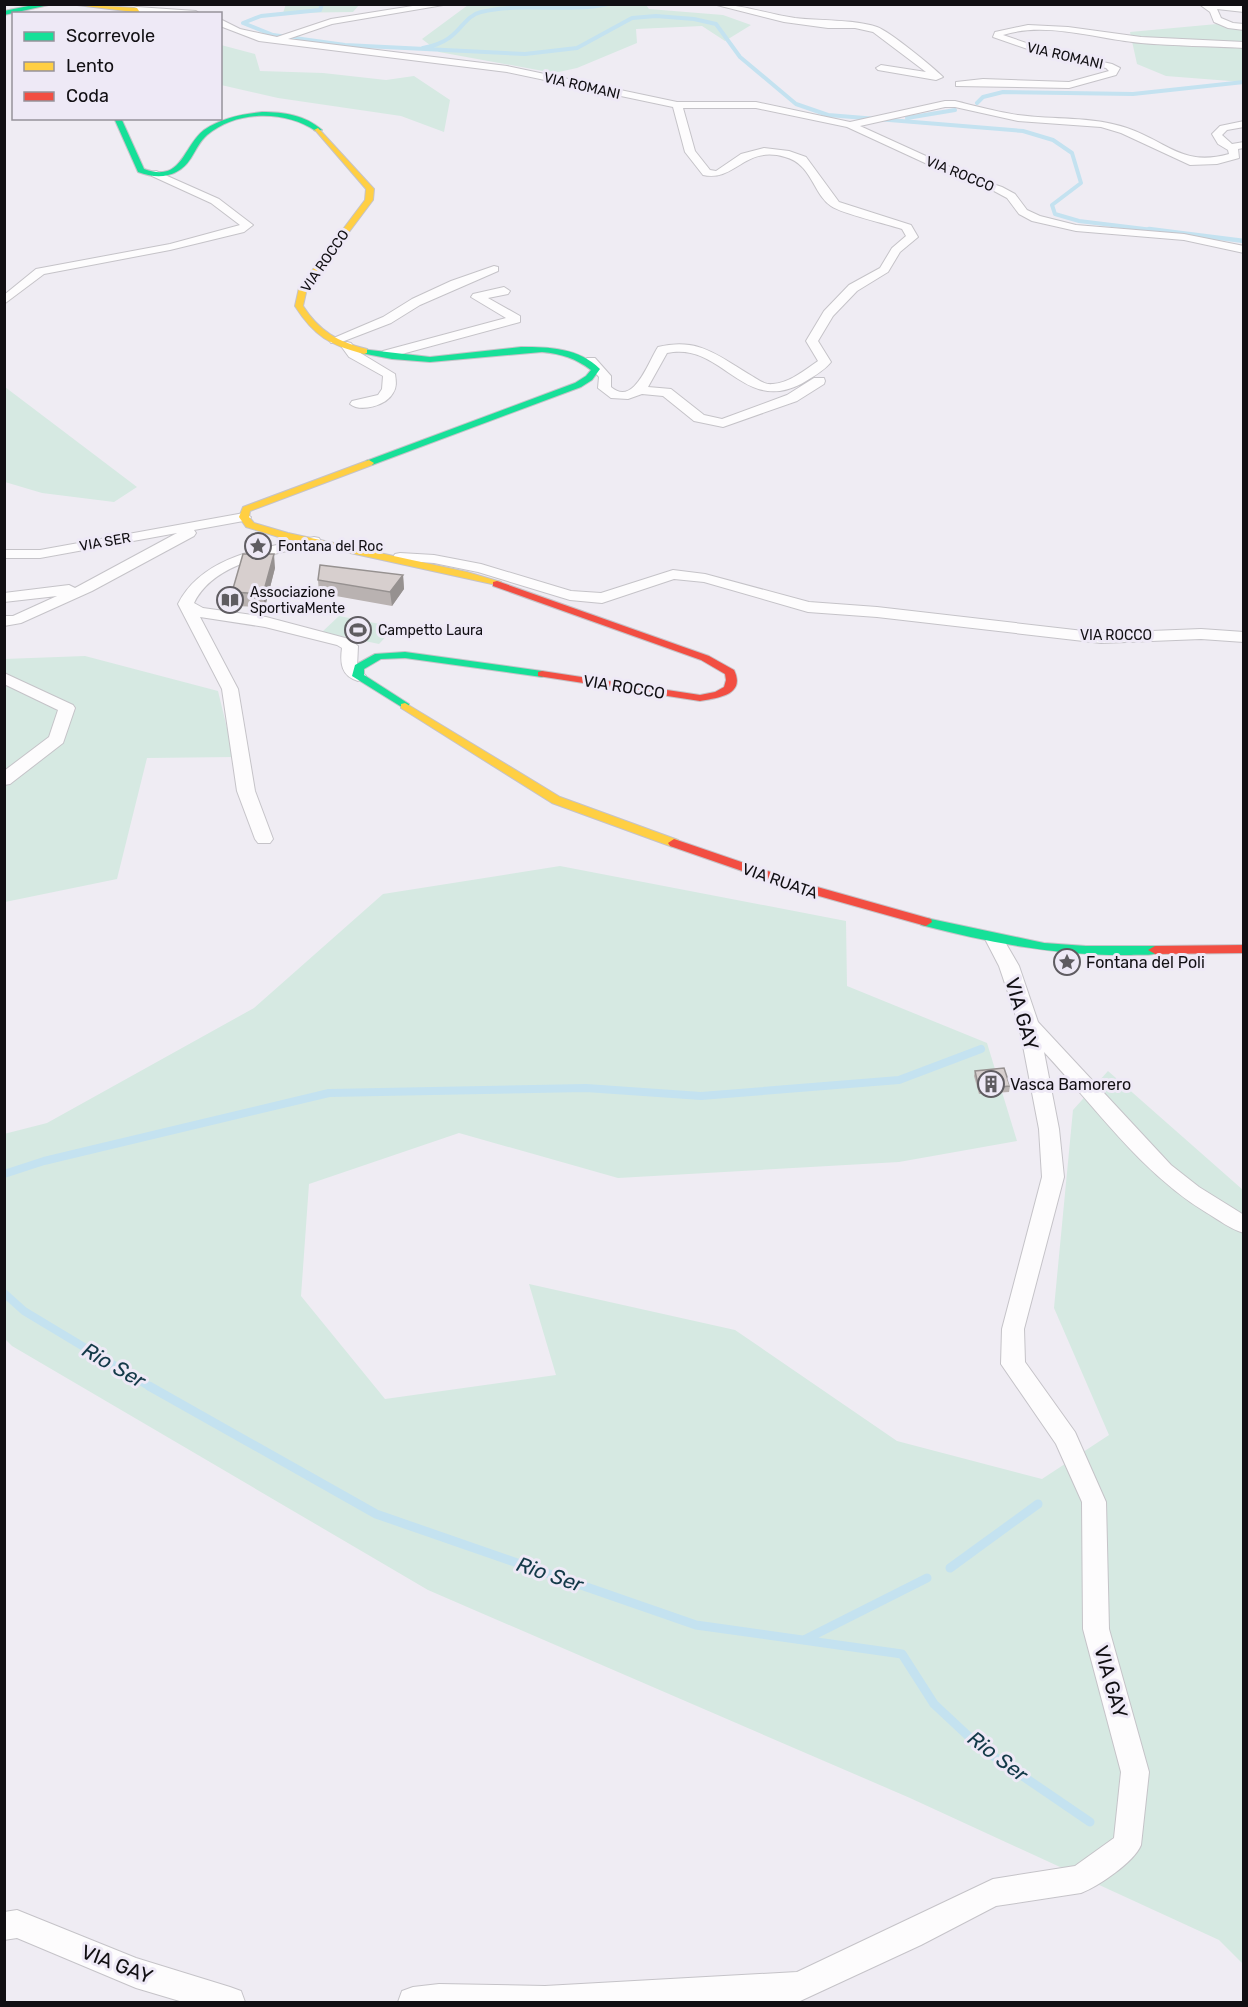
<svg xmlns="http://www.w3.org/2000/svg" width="1248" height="2007" font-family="Rubik,sans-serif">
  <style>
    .green { fill: #d6e9e2 }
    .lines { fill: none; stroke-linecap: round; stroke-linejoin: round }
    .stream-far3 { stroke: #c4e2f0; stroke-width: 4 }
    .stream-far2 { stroke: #c4e2f0; stroke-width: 4.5 }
    .stream-far1 { stroke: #c4e2f0; stroke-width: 8 }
    .stream { stroke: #c4e2f0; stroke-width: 9 }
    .street-casing { stroke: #c5c3c8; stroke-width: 2 }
    .fast-casing { stroke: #c5c3c8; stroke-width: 2 }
    .slow-casing { stroke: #c5c3c8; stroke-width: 2 }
    .jam-casing { stroke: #c5c3c8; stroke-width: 2 }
    .street { fill: #fdfcfd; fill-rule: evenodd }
    .fast { fill: #16e098; fill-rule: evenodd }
    .slow { fill: #ffcf43; fill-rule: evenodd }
    .jam { fill: #f24e42; fill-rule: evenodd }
    .wall { fill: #b9b2b1 }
    .shaded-wall { fill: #969190 }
    .building { fill: #d7cfce; stroke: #969190; stroke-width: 1.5 }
    .labels { text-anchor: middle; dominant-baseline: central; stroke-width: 6; stroke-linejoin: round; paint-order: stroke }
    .far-street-label { font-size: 14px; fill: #110f13; stroke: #eee9f6 }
    .far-poi-label { font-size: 14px; fill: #110f13; stroke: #eee9f6; text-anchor: start }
    .street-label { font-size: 16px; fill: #110f13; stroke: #eee9f6 }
    .poi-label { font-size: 16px; fill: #110f13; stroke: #eee9f6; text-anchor: start }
    .near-street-label { font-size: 20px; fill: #110f13; stroke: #eee9f6 }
    .near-water-label { font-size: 21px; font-style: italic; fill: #133948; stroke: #eee9f6 }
  </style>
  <rect width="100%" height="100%" fill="#efecf3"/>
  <!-- green -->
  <path class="green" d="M286,4H359V5L353,12L283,13Z
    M568,4L646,5L649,9L723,15L751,25L725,41L702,26L636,29L637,43L577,68L554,73L439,52L422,39L468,5Z
    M1217,24L1243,25V82L1166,76L1137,64L1130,32Z
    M221,45L255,54L260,71L323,73L386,80L414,76L450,100L444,132L401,116L278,98L221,85Z
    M4,387H5L137,487L114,502L42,493L5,482Z
    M339,616L395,627L379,644L322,632Z
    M85,656L218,691L234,757L147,758L117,879L5,902L4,659Z
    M560,866L846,921L847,986L987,1043L1017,1141L899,1162L618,1178L459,1133L309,1184L301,1296L385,1399L556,1375L529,1284L735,1330L897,1441L1042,1479L1109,1435L1054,1308L1073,1110L1108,1071L1243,1190V1964L1219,1940L910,1798L428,1590L12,1346L4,1338V1134L47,1123L254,1008L383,894Z"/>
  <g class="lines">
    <!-- stream-far3 -->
    <path class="stream-far3" d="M322,4L320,10L261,16L243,23L273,35L345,45L525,54L577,48L632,18L656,16L694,19L716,24L740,57L796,104L828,115L1023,131L1053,140L1072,153L1081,183L1052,205L1055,214L1079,221L1161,231
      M423,48C432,46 441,44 449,38C461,30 467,15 481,12C523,2 566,13 608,4
      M977,103L983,97L1003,92L1133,94L1244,82
      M907,118L955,110"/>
    <!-- stream-far2 -->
    <path class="stream-far2" d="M1149,229L1244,241"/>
    <!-- stream-far1 -->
    <path class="stream-far1" d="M4,1174L44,1161L329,1093L586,1088L701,1096L899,1080L981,1049
      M4,1293L24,1311L152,1388"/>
    <!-- stream -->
    <path class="stream" d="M149,1386L376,1514L696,1625L902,1654L934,1704L980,1747L1090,1822
      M950,1568L1038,1504
      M804,1640L927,1578"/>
    <defs>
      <path id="street" d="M425,4H449L332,24L288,39L507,66L677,102H756L850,122L945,101H955C976,106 997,112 1018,115C1054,120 1091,116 1127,128C1168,142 1182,167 1229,154L1228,150L1218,144L1212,134L1220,126L1244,121V127L1227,130L1222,135L1232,144L1244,142V148L1238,149L1239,158L1217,164L1190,165L1121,133L1101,127L1018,121L955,107H945L860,126L972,177L1002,187L1015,194L1027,210L1040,216L1076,225L1184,234L1244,246V253L1184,240L1076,231L1032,221L1019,214L1007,198L994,191L964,181L847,127L756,108H683L695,151L710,170L716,171L741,154L764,148L789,151L806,157L839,202L911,225L918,237L900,252L888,272L857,291L833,316L818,341L831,362C824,371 811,378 801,384C742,414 722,341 667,353L648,387L671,389L704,415L722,419L787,395L814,378H824L825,381L824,384L797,401L723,427L694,421L663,396L642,394L628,399L611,398L598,388L599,377L585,361L587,358H595L611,376V387C634,407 648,362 658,347C699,337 718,356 752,376C759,380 764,385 773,384C789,383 805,370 818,361L806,341L824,311L849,285L880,268L892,248L906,236L902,229C888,224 842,214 831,206C813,194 812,164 785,157C744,145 736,182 703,175L685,152L673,107L507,72L259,41L220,26V19L240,29L277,37L331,19Z
        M713,4C741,4 767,14 795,18C820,21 853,19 877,27C889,31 933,67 943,77L936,80L878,70L876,68L881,65L926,72L873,32L855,28H828L784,22Z
        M1199,4L1244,6V12L1217,9L1221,18L1233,23L1244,24V30L1228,28L1214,22L1210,12Z
        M137,7L196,11L200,14L134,12V8Z
        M1028,25L1068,27L1141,37L1244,42V48C1209,46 1175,46 1141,43C1097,39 1046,21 1003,35L1044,49L1112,64L1120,68L1116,75L1069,88L956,86V82L983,79L1069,82L1109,71L1106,68L1039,53L993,37L995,32Z
        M156,171L219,199L253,225L244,232L170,250L44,274L4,304V295L36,269L170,244L240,225L211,203L152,176V172Z
        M494,266L498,267V271L420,305L391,323L339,343H331L329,340L383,317L412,299L451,281Z
        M504,287L510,291L508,294L488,298L520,316V322L387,358L381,354L383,351L506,318L471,297L473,294Z
        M347,342L351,343L357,351L395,374C396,381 397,387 393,393C387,405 361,413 350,404L352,401L378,395L382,389L383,376L349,357L341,346Z
        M244,513L251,517L249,520L194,530L196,533L194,536L92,591L21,623L4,626V616H13L57,596L4,602V593L69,585L75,588L177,533L40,558H4V550H40Z
        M314,537L319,538L321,541L319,544C278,554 215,560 194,603L203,608L266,617L349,639L358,646L357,667L366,676L358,681C341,676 340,663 342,648L337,645L265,627L200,617L238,689L255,791L273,839L270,843H258L255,839L237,791L222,689L178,604C203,555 265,548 314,537Z
        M400,553L434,555L481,564L571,591L601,593L673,570L705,574L809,602L877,607L1101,633L1201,629L1244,632V642L1201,639L1101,643L877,617L808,612L704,582L674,579L602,603L570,600L478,572L434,563L395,560L393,557L395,554Z
        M4,673L73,705L75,708L63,743L10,784L4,785V771L49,737L58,710L4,684Z
        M994,933L1001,935L1019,966L1038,1022L1171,1165L1199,1187L1244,1215V1233C1230,1229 1219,1220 1207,1213C1141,1173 1096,1108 1044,1052L1059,1129L1064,1177L1024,1329L1025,1362L1075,1432L1106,1502L1109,1629L1149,1772L1141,1845C1134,1862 1099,1886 1081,1893L996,1906L921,1945L798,2002H398L402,1991L413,1987L439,1984L545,1986L797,1972L993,1879L1075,1866L1114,1838L1121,1772L1083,1629L1082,1502L1056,1444L1001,1364L1002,1329L1042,1177L1039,1129L1019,1025L999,966L985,939L987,935Z
        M17,1910L136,1958L230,1987L241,1991L245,2002H183L136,1988L17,1938L4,1940V1912Z"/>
      <path id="fast" d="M38,4H53L4,15V11Z
        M262,112C284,112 305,115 322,130L316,131C285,110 237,110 207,135C200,141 196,150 191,158C179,177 159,180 138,172L114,118H121L144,169C183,183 182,147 204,130C221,118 242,114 262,112Z
        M521,347C550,347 579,348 600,369L592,380L581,387L372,465H366V461L575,383L586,376L591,370C575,358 562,354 542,352L430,362L392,359L361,353V349L430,357Z
        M405,652L542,671L548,674L542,677L405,658L381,659L364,669V675L409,704V708L405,709L352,676L355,665L375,654Z
        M926,918L1044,943L1086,946H1155L1162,950C1155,957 1140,954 1131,955C1059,956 991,943 921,925L920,922Z"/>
      <path id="slow" d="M69,4L137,8L141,14H135L134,12Z
        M318,128L374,189L373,200L307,288L303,306C319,331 338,342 367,349V353L364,354C330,345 314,336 295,306L299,288L365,200L366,189L316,131L314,130Z
        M369,460L374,463L372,465L250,511L249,517L254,523L288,533L467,572L501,582V586L282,538L246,527L239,517L243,507Z
        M405,703L560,797L678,840L680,843L674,847L670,846L552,803L401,708V704Z"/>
      <path id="jam" d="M497,581L709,656L734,670C746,695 718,698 700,701L538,676V672L542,671L700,695L715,692L724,687L726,680L725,674L701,660L493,586V582Z
        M674,839L803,883L931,919L932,922L926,926L794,889L670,846L668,843Z
        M1244,945V953L1155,954L1148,950L1155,946Z"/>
    </defs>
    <!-- street casing -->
    <use href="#street" class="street-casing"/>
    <!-- fast casing -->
    <use href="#fast" class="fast-casing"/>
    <!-- slow casing -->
    <use href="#slow" class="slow-casing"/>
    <!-- jam casing -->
    <use href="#jam" class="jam-casing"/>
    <!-- street -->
    <use href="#street" class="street"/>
    <!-- fast -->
    <use href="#fast" class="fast"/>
    <!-- slow -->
    <use href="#slow" class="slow"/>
    <!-- jam -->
    <use href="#jam" class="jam"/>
  </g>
  <!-- wall -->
  <path class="wall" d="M275,568L265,607L233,606L232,592Z
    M403,575L404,589L392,606L319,593L318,580Z
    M975,1071L1010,1086L1009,1092L979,1094L974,1076Z"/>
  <!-- shaded-wall -->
  <path class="shaded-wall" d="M274,554L275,568L265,607L263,594Z
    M403,575L404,589L392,606L390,592Z"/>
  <!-- building -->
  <path class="building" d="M243,554H274L263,594L232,592Z
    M320,565L403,575L390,592L318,580Z
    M1004,1068L1010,1086L979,1089L975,1071Z"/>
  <!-- icons -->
  <defs>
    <symbol id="sight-ring" viewBox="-11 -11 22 22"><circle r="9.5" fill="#eee9f6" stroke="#5f5c61" stroke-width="1.5"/><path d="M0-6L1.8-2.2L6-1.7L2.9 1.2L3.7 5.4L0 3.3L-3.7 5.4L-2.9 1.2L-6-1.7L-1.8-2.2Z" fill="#5f5c61"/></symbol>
    <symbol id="library-ring" viewBox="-11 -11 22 22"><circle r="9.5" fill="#eee9f6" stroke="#5f5c61" stroke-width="1.5"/><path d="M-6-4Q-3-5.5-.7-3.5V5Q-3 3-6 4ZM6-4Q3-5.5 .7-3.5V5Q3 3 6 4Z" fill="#5f5c61"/></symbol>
    <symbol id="stadium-ring" viewBox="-11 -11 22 22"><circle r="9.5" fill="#eee9f6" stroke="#5f5c61" stroke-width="1.5"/><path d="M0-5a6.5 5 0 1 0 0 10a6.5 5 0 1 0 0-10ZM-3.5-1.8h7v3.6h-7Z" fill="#5f5c61"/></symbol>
    <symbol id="building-ring" viewBox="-11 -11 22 22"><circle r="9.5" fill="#eee9f6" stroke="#5f5c61" stroke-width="1.5"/><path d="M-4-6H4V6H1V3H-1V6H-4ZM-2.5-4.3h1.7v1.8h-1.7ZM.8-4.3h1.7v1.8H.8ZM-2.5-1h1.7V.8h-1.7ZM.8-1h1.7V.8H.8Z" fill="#5f5c61"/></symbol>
  </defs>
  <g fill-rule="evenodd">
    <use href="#sight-ring" x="243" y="531" width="30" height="30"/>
    <use href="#library-ring" x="215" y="585" width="30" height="30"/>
    <use href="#stadium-ring" x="343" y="615" width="30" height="30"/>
    <use href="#sight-ring" x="1052" y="947" width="30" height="30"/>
    <use href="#building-ring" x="976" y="1069" width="30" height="30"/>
  </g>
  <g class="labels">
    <!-- far-street labels -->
    <g class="far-street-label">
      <text transform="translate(1065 56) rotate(13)">VIA ROMANI</text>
      <text transform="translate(582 86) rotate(13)">VIA ROMANI</text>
      <text transform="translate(960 174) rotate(22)">VIA ROCCO</text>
      <text transform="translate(325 261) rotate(-55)">VIA ROCCO</text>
      <text transform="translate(105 542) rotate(-10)">VIA SER</text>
      <text x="1116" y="635">VIA ROCCO</text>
    </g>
    <!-- far-poi labels -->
    <g class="far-poi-label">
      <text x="278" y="546">Fontana del Roc</text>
      <text x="250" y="592">Associazione<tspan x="250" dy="16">SportivaMente</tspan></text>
      <text x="378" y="630">Campetto Laura</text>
    </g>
    <!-- street labels -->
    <g class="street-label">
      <text transform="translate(624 687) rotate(9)">VIA ROCCO</text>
      <text transform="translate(780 881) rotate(19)">VIA RUATA</text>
    </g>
    <!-- poi labels -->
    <g class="poi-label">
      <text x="1086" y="962">Fontana del Poli</text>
      <text x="1010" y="1084">Vasca Bamorero</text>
    </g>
    <!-- near-street labels -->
    <g class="near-street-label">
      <text transform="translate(1022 1014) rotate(74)">VIA GAY</text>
      <text transform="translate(1111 1682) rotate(74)">VIA GAY</text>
      <text transform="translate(117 1964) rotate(21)">VIA GAY</text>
    </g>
    <!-- near-water labels -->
    <g class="near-water-label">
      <text transform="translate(114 1365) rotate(30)">Rio Ser</text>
      <text transform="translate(550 1574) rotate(19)">Rio Ser</text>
      <text transform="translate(998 1756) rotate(37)">Rio Ser</text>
    </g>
  </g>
  <!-- border -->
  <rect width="1248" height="2007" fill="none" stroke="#110f13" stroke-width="12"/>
  <!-- legend -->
  <rect x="12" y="12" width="210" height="108" fill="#eee9f6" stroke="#96929b" stroke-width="1.5"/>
  <rect x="24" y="32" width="30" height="9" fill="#16e098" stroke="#96929b" stroke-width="1.5"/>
  <text x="66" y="42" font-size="18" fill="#110f13">Scorrevole</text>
  <rect x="24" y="62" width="30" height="9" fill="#ffcf43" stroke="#96929b" stroke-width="1.5"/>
  <text x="66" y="72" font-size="18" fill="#110f13">Lento</text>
  <rect x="24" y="92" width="30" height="9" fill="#f24e42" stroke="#96929b" stroke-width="1.5"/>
  <text x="66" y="102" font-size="18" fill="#110f13">Coda</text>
</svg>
